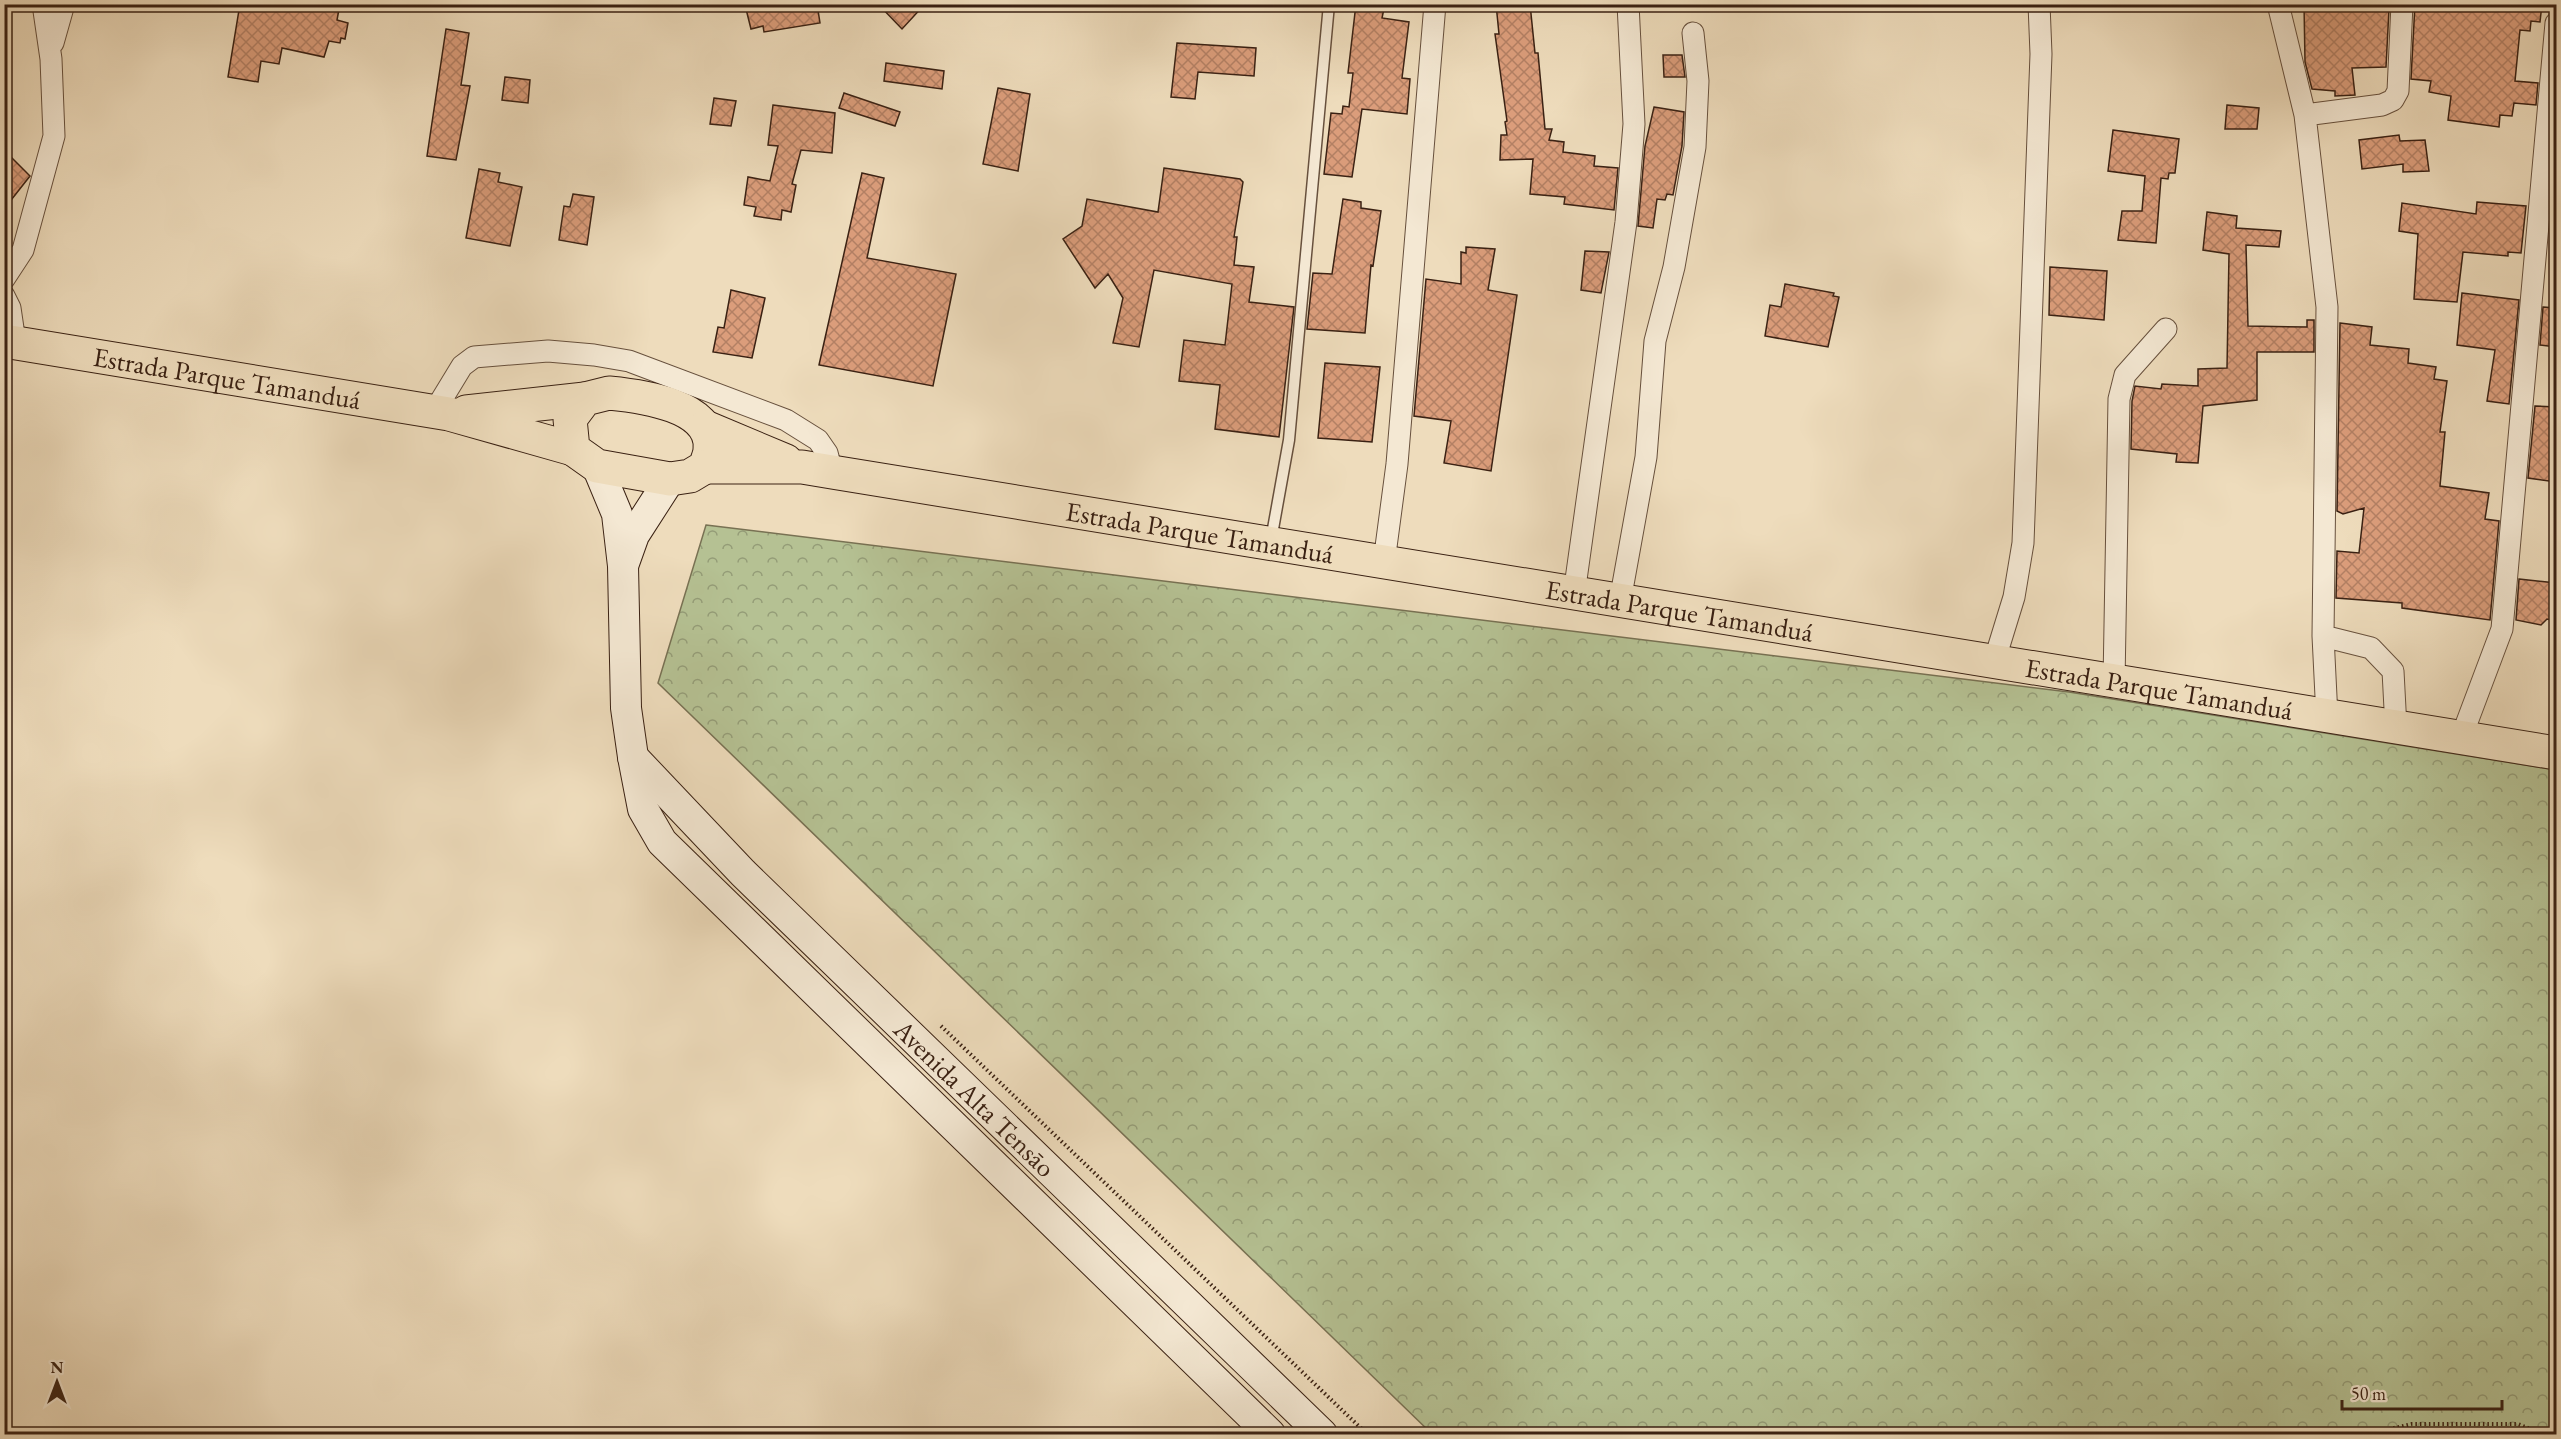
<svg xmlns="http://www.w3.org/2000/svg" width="2561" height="1439" font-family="'EB Garamond',serif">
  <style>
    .forest { fill: url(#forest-crowns); stroke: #787153; stroke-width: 1.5 }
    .building { fill: url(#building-cross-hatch); stroke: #3a2113; stroke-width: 1.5 }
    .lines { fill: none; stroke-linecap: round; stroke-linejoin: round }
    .lane-casing { stroke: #67503d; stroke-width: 13 }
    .street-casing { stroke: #67503d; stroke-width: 23 }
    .secondary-casing { stroke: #3a2113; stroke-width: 32 }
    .primary-casing { stroke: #3a2113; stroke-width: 35 }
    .path { stroke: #3a2113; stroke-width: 4; stroke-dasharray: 1.5 3; stroke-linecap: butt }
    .lane { stroke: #f4e8d3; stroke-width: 10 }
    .street { stroke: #f4e8d3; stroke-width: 21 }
    .secondary { stroke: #f4e8d3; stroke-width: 30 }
    .primary { stroke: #eedcbc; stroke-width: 33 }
    .labels { text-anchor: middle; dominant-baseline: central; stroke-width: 6; stroke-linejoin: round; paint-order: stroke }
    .street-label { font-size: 27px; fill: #3a2113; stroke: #f4e8d3 }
  </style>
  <defs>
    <pattern id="forest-crowns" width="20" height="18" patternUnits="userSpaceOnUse" patternTransform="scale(1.5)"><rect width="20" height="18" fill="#b5c193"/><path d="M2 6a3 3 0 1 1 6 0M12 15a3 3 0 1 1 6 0" fill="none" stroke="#949c77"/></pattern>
    <pattern id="building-cross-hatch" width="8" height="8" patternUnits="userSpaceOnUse" patternTransform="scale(1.5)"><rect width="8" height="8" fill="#db9d7b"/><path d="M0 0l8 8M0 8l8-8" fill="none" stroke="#b38064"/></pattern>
  </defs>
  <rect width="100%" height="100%" fill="#eedcbc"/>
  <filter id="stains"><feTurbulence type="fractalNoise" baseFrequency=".00333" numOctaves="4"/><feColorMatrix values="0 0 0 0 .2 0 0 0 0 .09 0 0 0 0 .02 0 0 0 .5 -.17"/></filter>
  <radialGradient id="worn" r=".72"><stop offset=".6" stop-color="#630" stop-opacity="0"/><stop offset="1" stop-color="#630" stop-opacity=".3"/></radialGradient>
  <!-- forest -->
  <path class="forest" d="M706,525L2069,692L2556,770V1434H1432L658,683Z"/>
  <!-- building -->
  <path class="building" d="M240,4H340L337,20L348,23L345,39L341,38L340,43L329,41L324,57L282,48L279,64L261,61L258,82L228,77Z
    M762,4H817L820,23L764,32L763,26L751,29L746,9Z
    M878,4H925L902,29Z
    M1356,4H1385L1382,18L1409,22L1402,78L1410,79L1407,114L1362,109L1352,177L1324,174L1331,113L1342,114L1343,106L1349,107L1353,73H1348Z
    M1496,4H1530L1535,53H1538L1545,129H1552L1549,140L1564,142L1563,152L1595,156L1594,166L1618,168L1614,210L1564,204L1565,197L1530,194L1533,159L1500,160L1501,135H1507L1505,122L1507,121L1495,34H1499Z
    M2304,4L2389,9L2386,67L2352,68L2355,95L2335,96V91L2312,89L2305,62Z
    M2415,4H2542L2540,22L2531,21L2530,31L2520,30L2515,81L2538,83L2536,105L2514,103L2512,116L2500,115L2499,127L2448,120L2451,96L2429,92L2431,81L2411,79Z
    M446,29L469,33L461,85L470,86L456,160L427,156Z
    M1177,43L1256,48L1254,76L1198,72L1195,99L1171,97Z
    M1663,55H1682L1685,77H1664Z
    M886,63L944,71L942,89L884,81Z
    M505,77L530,80L528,103L502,100Z
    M998,88L1030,94L1018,171L983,164Z
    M844,93L900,112L895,126L839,108Z
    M714,98L736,101L731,126L710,124Z
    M773,105L835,113L832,153L801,150L792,184L796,185L791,212L782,210L781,220L754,216L756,207L744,205L748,177L770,181L778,146L768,145Z
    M2227,105L2259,108L2257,129H2225Z
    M1654,107L1684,112L1682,146L1673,195L1667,194L1665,200L1657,199L1653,228L1638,226L1645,146Z
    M2113,130L2179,139L2175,173H2169L2168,179L2161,178L2156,243L2118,240L2122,211H2142L2145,176L2108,171Z
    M2399,135L2400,141L2425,140L2429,171L2403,172V164L2362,169L2359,140Z
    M4,150L30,176L4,209Z
    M1164,168L1240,179L1243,182L1234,237H1237L1234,265L1254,267L1249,302L1294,307L1279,437L1215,429L1220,385L1179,381L1184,340L1225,345L1232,284L1154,270L1139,347L1113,343L1123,298L1108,274L1095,288L1063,239L1082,226L1087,199L1158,212Z
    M479,169L500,173L498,182L522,187L510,246L466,238Z
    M862,173L884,178L867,258L956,274L933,386L819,365Z
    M573,194L594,197L587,245L559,240L564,206L570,207Z
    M1343,199L1361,202V208L1381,211L1373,266L1371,265L1365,333L1307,329L1313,273L1332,274Z
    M2477,202L2526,206L2521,253L2508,252V256L2463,252L2457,302L2414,299L2418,234L2399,231L2402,203L2476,214Z
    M2207,212L2237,216L2236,228L2281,231L2279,247L2246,245L2248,326L2307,327V320H2314V352H2257V400L2203,406L2198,463L2176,462L2177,454L2131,449L2132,401L2135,386L2161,389L2162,384L2198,386V369L2227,368L2229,254L2203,250Z
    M1466,247L1495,249L1488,290L1517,295L1491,471L1444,463L1451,421L1414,416L1426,279L1461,284V252L1466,253Z
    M1585,251L1609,252L1601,293L1581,290Z
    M2050,267L2107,271L2104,320L2049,315Z
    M1785,284L1834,293L1833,296L1839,297L1828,347L1765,336L1770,305L1781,307Z
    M731,290L765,298L752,358L713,352L718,327L724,328Z
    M2462,293L2519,300L2509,404L2487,401L2495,350L2457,345Z
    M2543,307L2556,308V347L2540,345Z
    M2340,323L2372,327L2370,345L2409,349L2408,363L2436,367L2434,379L2447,381L2440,432H2445L2440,486L2489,493L2485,519L2499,521L2490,620L2402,608V603L2336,598L2337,551L2359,553L2364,508L2343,514L2337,511Z
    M1325,363L1380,367L1372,442L1318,438Z
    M2535,406L2556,407V482L2528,478Z
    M2519,579L2556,583V621L2547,619L2541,625L2516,620Z"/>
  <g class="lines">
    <defs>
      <path id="lane" d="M1271,540L1289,440L1329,4"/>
      <path id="street" d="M2278,4L2305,115L2327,307L2323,636L2327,717
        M53,43L64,4
        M2305,115L2382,105L2393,100L2398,91L2402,4
        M4,279L23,250L54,136L51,59L43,4
        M4,296L10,308L15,342
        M434,412L462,366L474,357L548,351L594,355L629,361L786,420L818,440L827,453L832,472
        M1384,562L1397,464L1435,4
        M1574,594L1626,222L1634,124L1628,4
        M1620,601L1646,457L1655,341L1674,267L1695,147L1698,81L1693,33
        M2323,636L2371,648L2393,671L2396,728
        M1994,662L2014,597L2023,543L2041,54L2039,4
        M2114,682L2119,399L2125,375L2166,329
        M2461,738L2502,629L2556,23"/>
      <g id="secondary">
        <path d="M597,466L617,514L623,566L626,708L633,757L643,809L662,842L1270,1434"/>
        <path d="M624,563L634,535L670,479"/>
        <path id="s1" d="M633,757L743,873L1322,1434"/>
      </g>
      <g id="primary">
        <path id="s2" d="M4,341L449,414L573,449"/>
        <path d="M609,393C640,396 714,405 710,449C710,454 707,461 705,467L690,476L670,479L597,466L573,449L570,419L585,399Z"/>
        <path d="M466,412L585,399"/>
        <path d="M705,427L786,461"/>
        <path id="s3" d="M705,467H802L832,472L2556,753"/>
      </g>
    </defs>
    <!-- lane casing -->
    <use href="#lane" class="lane-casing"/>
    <!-- street casing -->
    <use href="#street" class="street-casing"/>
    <!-- secondary casing -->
    <use href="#secondary" class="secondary-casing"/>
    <!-- primary casing -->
    <use href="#primary" class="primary-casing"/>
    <!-- path -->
    <path class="path" d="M941,1026L1367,1434
      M2367,1434L2412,1424H2518L2543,1434"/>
    <!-- lane -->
    <use href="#lane" class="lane"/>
    <!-- street -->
    <use href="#street" class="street"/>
    <!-- secondary -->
    <use href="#secondary" class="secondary"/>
    <!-- primary -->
    <use href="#primary" class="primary"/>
  </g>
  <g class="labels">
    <!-- street labels -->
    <g class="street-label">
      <text stroke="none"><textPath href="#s2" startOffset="226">Estrada Parque Tamanduá</textPath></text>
      <text stroke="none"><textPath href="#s3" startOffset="500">Estrada Parque Tamanduá</textPath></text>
      <text stroke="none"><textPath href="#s3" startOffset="986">Estrada Parque Tamanduá</textPath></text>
      <text stroke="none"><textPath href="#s3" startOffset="1472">Estrada Parque Tamanduá</textPath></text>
      <text stroke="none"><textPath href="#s1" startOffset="483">Avenida Alta Tensāo</textPath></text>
    </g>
  </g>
  <!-- margin -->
  <rect width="2561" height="1439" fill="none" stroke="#eedcbc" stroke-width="24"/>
  <rect x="6" y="6" width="2549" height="1427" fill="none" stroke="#3a2113" stroke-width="3"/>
  <rect x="12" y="12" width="2537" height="1415" fill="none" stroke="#3a2113" stroke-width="1.5"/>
  <!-- north arrow -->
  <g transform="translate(57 1382)" stroke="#f4e8d3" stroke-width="4.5" paint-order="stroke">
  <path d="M0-4.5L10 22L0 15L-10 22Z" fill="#3a2113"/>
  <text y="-9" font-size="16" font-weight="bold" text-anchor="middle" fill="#3a2113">N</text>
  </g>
  <!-- scale -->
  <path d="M2342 1400v9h160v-9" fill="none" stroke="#3a2113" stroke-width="3"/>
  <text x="2351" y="1400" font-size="18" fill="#3a2113" stroke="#f4e8d3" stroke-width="4.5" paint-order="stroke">50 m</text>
  <rect width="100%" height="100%" filter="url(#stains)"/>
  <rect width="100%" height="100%" fill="url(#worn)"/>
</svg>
